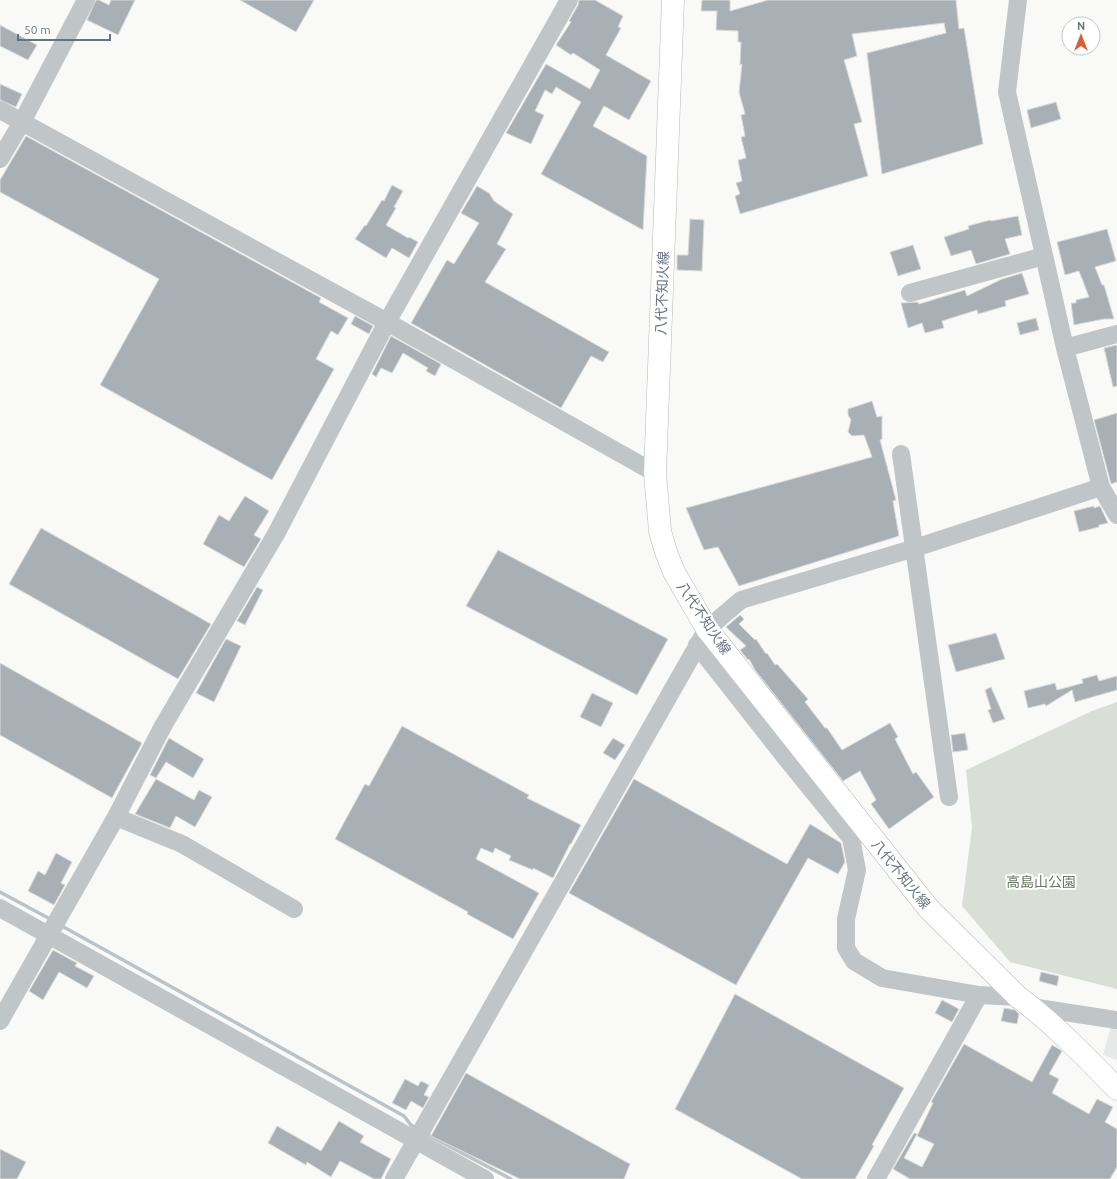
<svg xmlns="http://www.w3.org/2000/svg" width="1117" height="1179" font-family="Ubuntu,'Noto Sans JP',sans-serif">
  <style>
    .built { fill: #e7e8e8 }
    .green { fill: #d9ded7 }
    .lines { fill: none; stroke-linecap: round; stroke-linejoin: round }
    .stream { stroke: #bac4c8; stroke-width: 3.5 }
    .building { fill: #a8b0b6; stroke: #dbdbd9 }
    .major-casing { stroke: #b4b9bd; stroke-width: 23 }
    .minor { stroke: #c0c5c8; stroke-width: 18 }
    .major { stroke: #fff; stroke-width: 22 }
    .labels { text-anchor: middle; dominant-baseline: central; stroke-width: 4; stroke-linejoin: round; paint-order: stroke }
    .street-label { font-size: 14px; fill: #667480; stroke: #fff }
    .park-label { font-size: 14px; fill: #687965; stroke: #fff }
  </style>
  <rect width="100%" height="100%" fill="#f9f9f7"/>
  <!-- built -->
  <path class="built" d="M1111,1026L1117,1028V1060L1103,1055Z"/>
  <!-- green -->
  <path class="green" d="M1117,702V989L1010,962L962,906L972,827L966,770L1092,711Z"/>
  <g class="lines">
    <!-- stream -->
    <path class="stream" d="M0,892L52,920
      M60,925L404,1116L411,1125L417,1129
      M426,1134L511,1179"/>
  </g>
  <!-- building -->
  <path class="building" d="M96,0H99L109,5L111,0H135L118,35L87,20Z
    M240,0H314L296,32Z
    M579,0H595L623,16L618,27L621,28L606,55L651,81L629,120L604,106L593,126L647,156L643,230L541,174L581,102L556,87L552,94L545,90L535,111L544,115L531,144L506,133L546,64L590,89L600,70L573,53L571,55L556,45L571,22L569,21L578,5Z
    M702,0H730V11L768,0H956L959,29L964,28L983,144L882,174L867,53L946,33L944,23L852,34L857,56L844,60L862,122L854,124L868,176L740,214L735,196L740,194L736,183L742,181L738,160L746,158L741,137L745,136L741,115L745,114L739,92L742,64L740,65L741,42H738V31L716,30L717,11H701Z
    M0,25L37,45L28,60L0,46Z
    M0,84L22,94L16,107L0,100Z
    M1056,102L1061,119L1031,128L1027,110Z
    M26,136L321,298L319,302L348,318L338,335L331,331L316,359L334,369L272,480L100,385L159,279L0,192V180Z
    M392,185L403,191L394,207L396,208L386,225L408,238L409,237L418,242L409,258L392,248L386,258L355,239L365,225L366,226L382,200L384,201Z
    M477,186L489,193L494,201L513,214L497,244L506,249L485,282L609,352L603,362L591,356L561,408L411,323L447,260L454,264L479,223L461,213Z
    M1018,216L1022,235L1005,239L1010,254L976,264L971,250L951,256L944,237L969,229L968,226L990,220L991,221Z
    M690,219L704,220L702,271L677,270V255H688Z
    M1107,229L1116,261L1095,267L1102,285H1104L1114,319H1104L1074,325L1071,303H1076V300L1089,297L1079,271L1065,275L1057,242Z
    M913,245L921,269L898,276L890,252Z
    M1022,273L1029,294L1005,301L1006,306L978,314L977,310L942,321L944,328L925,333L922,323L908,328L901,303L918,302L919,304L965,290L967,296L1002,279Z
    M355,316L373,326L369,334L351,324Z
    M1036,318L1039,330L1020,335L1017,323Z
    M391,336L441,364L435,376L426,371L428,368L403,353L392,373L381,368L376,377L372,374Z
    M1117,345V386L1113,387L1104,348Z
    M872,401L877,417L882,416V439L880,440L896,500L893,501L899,536L739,586L718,547L704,550L686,508L872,457L864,435L852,436L848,432L851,420L848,415V409Z
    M1117,413V482L1111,484L1094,420Z
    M245,496L269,511L254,535L261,539L244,567L203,544L219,515L229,521Z
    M1094,506V508L1100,506L1108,523L1099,525V527L1079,532L1074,511Z
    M41,528L211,624L178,679L9,584Z
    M498,550L668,639L637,695L466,606Z
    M257,587L263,590L245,625L237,621Z
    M740,615L744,619L739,624L755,640L756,639L766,654L767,653L775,665L777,664L808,699L805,702L825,728H827L842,750L890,723L898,737L895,739L913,774L916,772L934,797L889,829L871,804L876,800L860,771L843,781L755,670L749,659L748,660L740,650L746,646L726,627Z
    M996,633L1005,659L956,672L948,645Z
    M226,639L241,646L214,702L196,693Z
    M0,663L142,743L112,798L0,735Z
    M1097,675L1099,681L1117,676V690L1075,702L1072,690L1046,706L1045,704L1028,708L1024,691L1055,683L1057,690L1083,683L1082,679Z
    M991,687L1005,719L993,723L988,710L991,709L985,690Z
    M592,693L613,703L601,727L580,717Z
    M402,726L529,795L527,798L581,825L571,844H570L553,878L533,868V870L509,860L511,856L495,848L493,853L481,848L476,859L539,893L513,939L467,914L468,912L335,839L365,784L369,786Z
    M965,733L968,750L953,752L951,735Z
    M169,738L204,759L193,778L166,762L156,778L150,775Z
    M613,738L625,745L615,760L603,753Z
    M156,779L194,800L199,790L212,797L195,827L176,816L170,828L135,814Z
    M634,779L787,864L810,824L841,843L845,862L838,874L808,858L736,985L569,893Z
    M56,853L72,862L61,883L65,885L54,905L28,891L38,871L45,875Z
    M53,950L77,963L75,966L94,976L87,988L59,972L43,1000L29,991Z
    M1041,972L1059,976L1057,986L1039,981Z
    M735,994L904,1088L872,1145L874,1146L855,1179H802L675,1109Z
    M942,1000L959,1009L952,1022L935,1013Z
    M1004,1008L1015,1010L1019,1014L1017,1024L1001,1021Z
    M964,1044L1032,1082L1052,1045L1059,1049L1062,1051L1049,1074L1059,1079L1052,1093L1089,1114L1097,1099L1113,1107L1105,1122L1117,1129V1167L1110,1179H910L893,1169L914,1133L917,1134L904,1158L922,1167L934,1144L917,1136L933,1103L931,1102Z
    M466,1073L630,1164L624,1179H520L431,1136Z
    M405,1079L418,1086L421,1081L429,1085L424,1095L429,1097L423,1108L411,1101L406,1110L392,1103Z
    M339,1121L364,1136L360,1142L391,1159L381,1179H374L340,1161L331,1177L307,1162L306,1165L268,1143L277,1126L321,1151Z
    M0,1149L26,1162L17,1179H0Z"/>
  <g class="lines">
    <defs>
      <path id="major" d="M673,0L655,473L660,531L666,552L674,572L707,629L929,909L1018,997C1052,1022 1087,1058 1117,1089"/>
    </defs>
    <!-- major casing -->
    <use href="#major" class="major-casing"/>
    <!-- minor -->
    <path class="minor" d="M1018,0L1007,92L1065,348L1101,487L1117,515
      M0,110L387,322L655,473
      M0,159L22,122L86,0
      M910,293L1044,256
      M1065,348L1117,334
      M901,454L949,797
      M697,645L785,757L851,838L857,870L846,919V948L854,961L882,978L979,995L1018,997
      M116,817L182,844L294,909
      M0,908L485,1179
      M1031,1007L1117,1020
      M0,1021L116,817L163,726L276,534L387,322L569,0
      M394,1179L707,629L741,600L915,548L1101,487
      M876,1179L979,995"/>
    <!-- major -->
    <use href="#major" class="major"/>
  </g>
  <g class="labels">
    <!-- street labels -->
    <g class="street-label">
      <text transform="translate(662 293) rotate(-88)">八代不知火線</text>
      <text transform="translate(704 618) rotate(56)">八代不知火線</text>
      <text transform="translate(901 874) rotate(51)">八代不知火線</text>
    </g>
    <!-- park labels -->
    <g class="park-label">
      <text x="1041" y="882">高島山公園</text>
    </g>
  </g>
  <!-- north arrow -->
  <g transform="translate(1081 36)"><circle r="19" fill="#ffffff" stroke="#c2c7cc"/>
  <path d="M0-3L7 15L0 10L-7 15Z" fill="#d86039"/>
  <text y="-6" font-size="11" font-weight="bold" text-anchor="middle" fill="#667480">N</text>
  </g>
  <!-- scale -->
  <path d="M18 34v6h92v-6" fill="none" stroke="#667480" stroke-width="2"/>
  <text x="24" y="34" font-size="12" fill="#667480" stroke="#ffffff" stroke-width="3" paint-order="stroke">50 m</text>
</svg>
